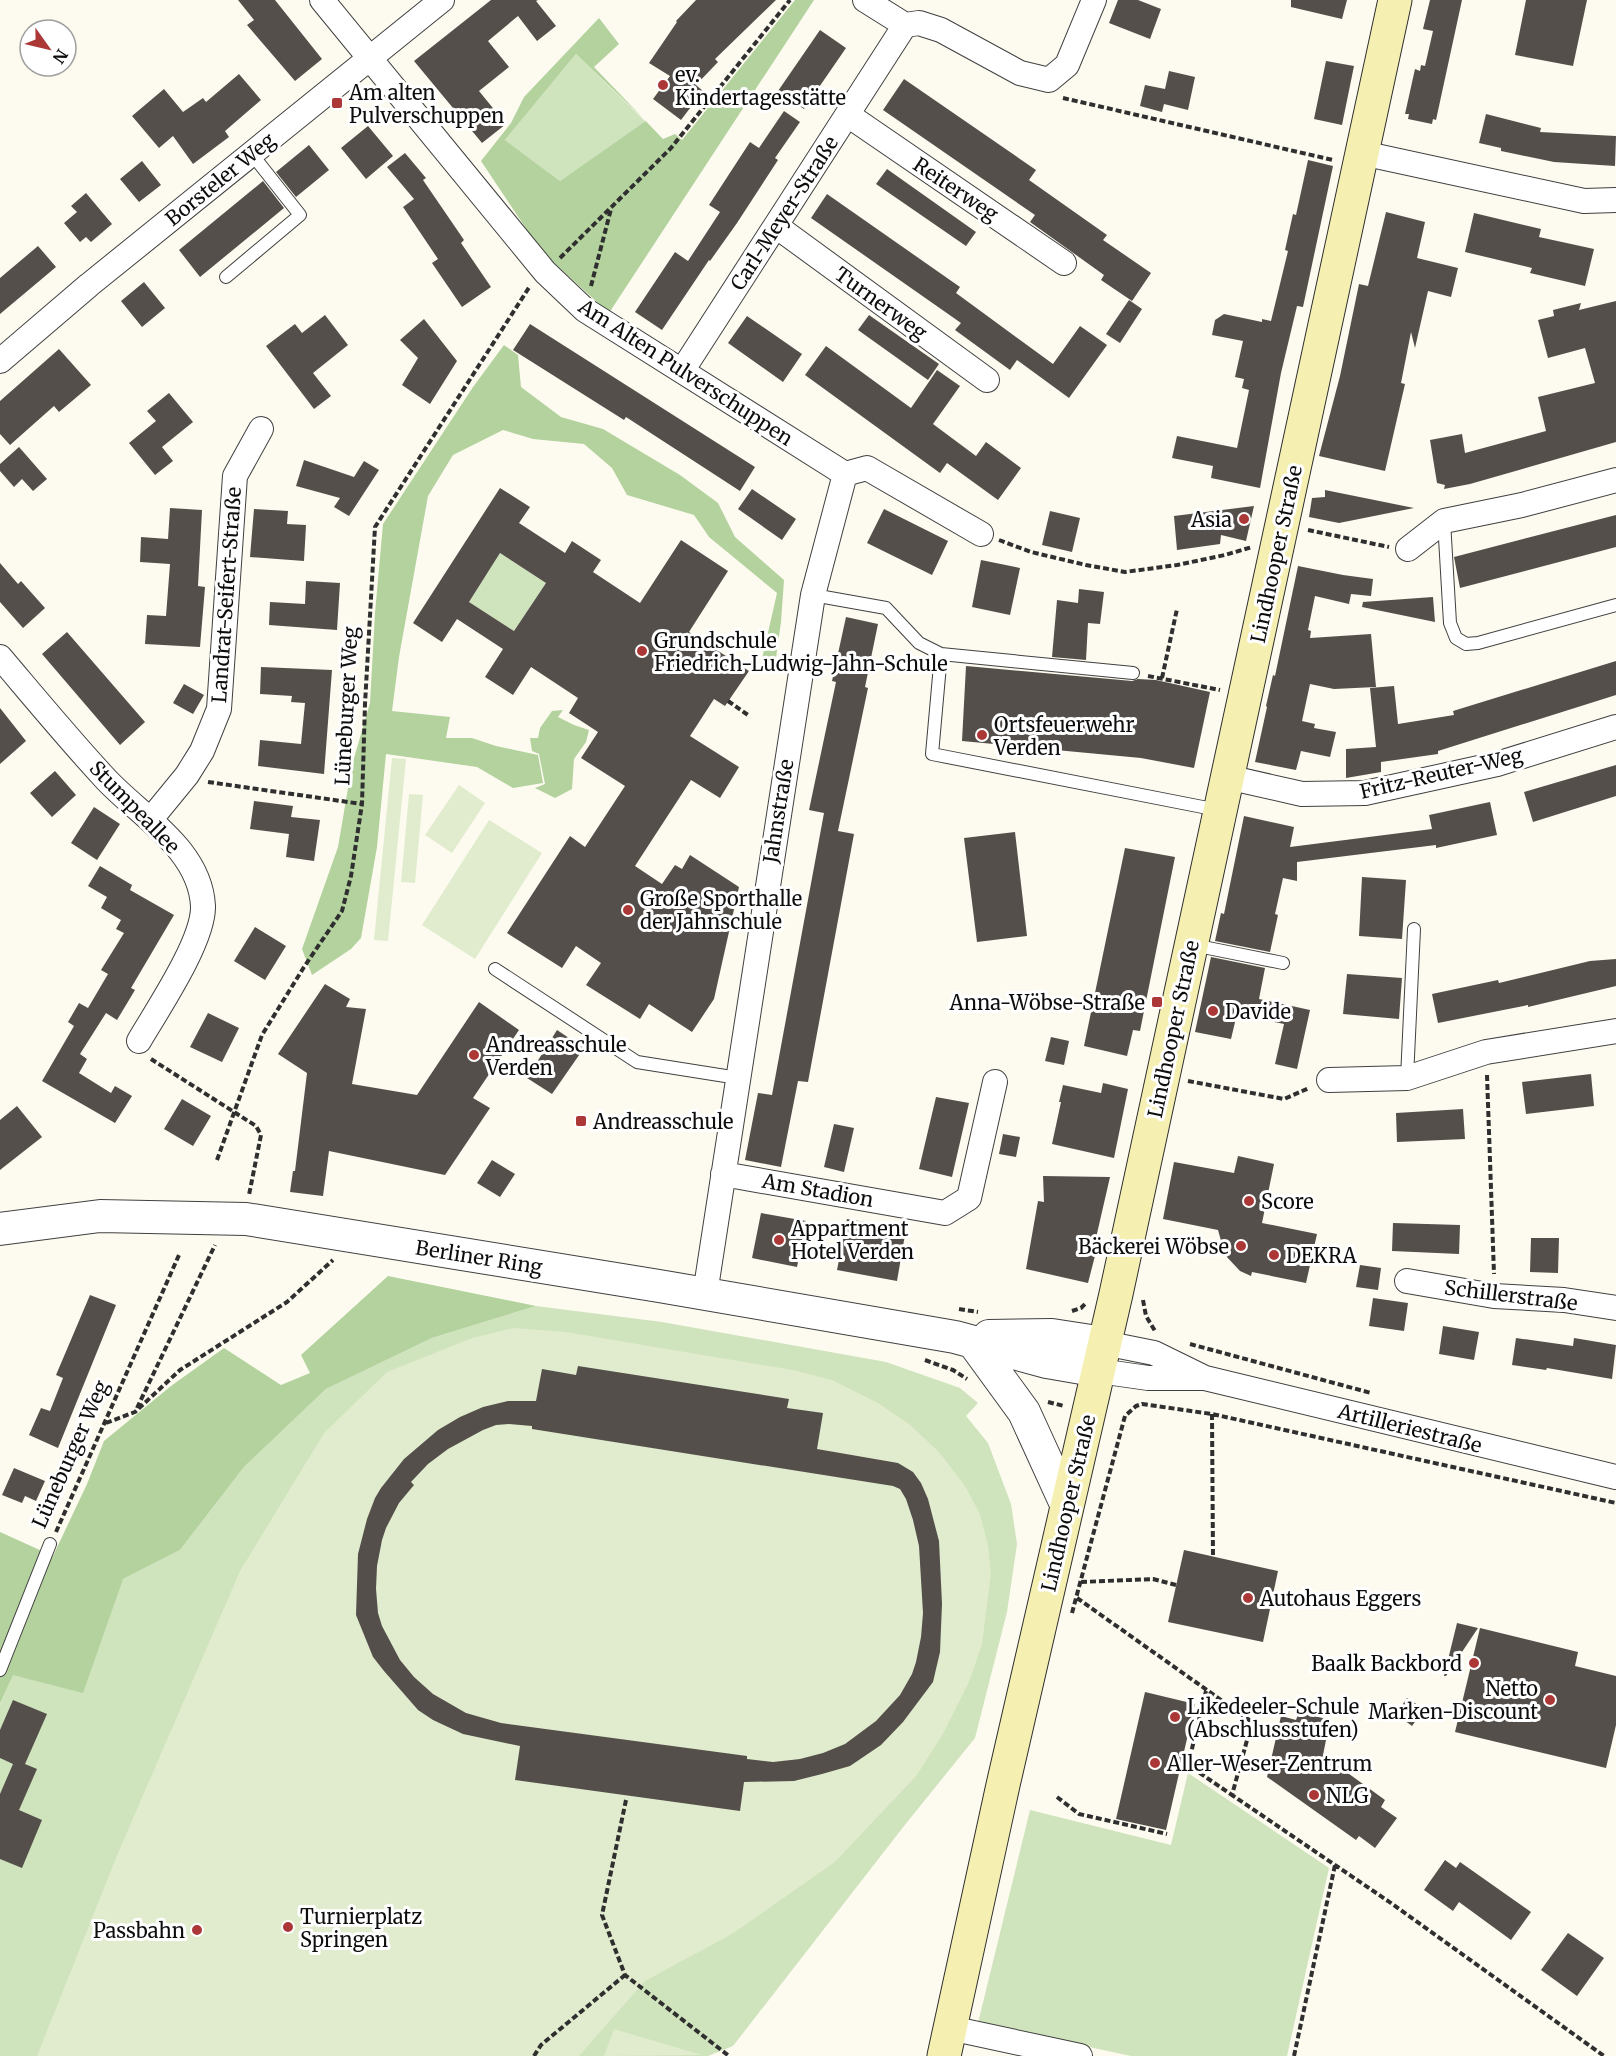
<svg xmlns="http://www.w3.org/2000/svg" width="1616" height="2056" font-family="Merriweather,serif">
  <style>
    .green { fill: #cfe3bd }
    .forest { fill: #b3d29e; fill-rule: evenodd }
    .pitch { fill: #e0eccd }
    .building { fill: #544f4b; fill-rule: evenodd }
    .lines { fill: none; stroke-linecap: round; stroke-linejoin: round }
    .service-casing { stroke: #404040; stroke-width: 14 }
    .minor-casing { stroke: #404040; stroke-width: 26 }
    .tertiary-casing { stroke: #404040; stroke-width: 34 }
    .secondary-casing { stroke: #2f2f2f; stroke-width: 35 }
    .path { stroke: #2f2f2f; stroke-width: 4; stroke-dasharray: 6 3; stroke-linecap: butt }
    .service { stroke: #fff; stroke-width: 12 }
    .minor { stroke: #fff; stroke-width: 24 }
    .tertiary { stroke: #fff; stroke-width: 32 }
    .secondary { stroke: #f5f0b2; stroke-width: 33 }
    .poi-dot { fill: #ab3737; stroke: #fff; stroke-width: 2 }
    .labels { text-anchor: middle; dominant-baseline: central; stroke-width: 6; stroke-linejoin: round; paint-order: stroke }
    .poi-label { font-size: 20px; fill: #0d0d0d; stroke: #fff; text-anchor: start }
    .street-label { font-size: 20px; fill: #0d0d0d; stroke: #fff }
  </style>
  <rect width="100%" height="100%" fill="#fdfbef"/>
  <!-- green -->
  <path class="green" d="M576,54L646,122L560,181L505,140Z
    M500,553L546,583L514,631L469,602Z
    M536,1306L662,1322L886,1362L960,1388L978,1403L966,1416L988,1443L1011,1504L1017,1544L1007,1612L975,1738L904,1826L733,2046L708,2056H0V1705L13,1674L123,1579L180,1550L244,1467L326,1389L432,1338Z
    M1188,1773L1329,1868L1287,2056H1131L978,2023L1030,1810L1171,1845Z"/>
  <!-- forest -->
  <path class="forest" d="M795,0H814L609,313L541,251L481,161L511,123L524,97L599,18L619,44L594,67L663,139L675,134L682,140ZM576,54L646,121L560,181L505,140Z
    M504,345L518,355L521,387L561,417L603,429L680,475L718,503L735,537L784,580L781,622L775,665L762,659L777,593L709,537L694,515L627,495L612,468L584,444L533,439L503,430L453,455L428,496L399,657L392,711L450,717L446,738H472L496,746L538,755L543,783L513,788L477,767L386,754L377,847L361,938L351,949L312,975L302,949L338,847L352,765L370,703L375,613L383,524L473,387Z
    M563,710L558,717L574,725L589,730L586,742L574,759L572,789L555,798L535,788L545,784L539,754L532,751L530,738H538L540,728L552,711Z
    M388,1276L536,1306L432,1338L326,1389L244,1467L180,1550L123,1579L83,1693L13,1675L0,1704V1532L53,1556L87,1484L104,1441L171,1386L224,1348L281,1385L310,1373L301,1355Z"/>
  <!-- pitch -->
  <path class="pitch" d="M392,758L406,759L388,941L374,940Z
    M459,785L485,803L452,853L425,835Z
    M409,794L423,795L415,883L401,882Z
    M489,820L542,853L475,959L422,925Z
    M513,1328L566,1332L793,1370L832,1380L878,1403L909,1424L939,1452L965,1486L980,1514L988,1545L991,1574L982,1644L969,1682L944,1732L917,1775L835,1862L732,1934L645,1981L579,2056H37L118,1853L240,1571L324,1433L387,1372L472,1338Z
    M614,2029L702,2055L604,2056Z"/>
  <!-- building -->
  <path class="building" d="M238,0H275L322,59L295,81L247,25L254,20Z
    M491,0H538L536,1L556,26L537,41L518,16L488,41L509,67L479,91L506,124L482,143L414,61Z
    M696,0H776L715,59L718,62L696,85L703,91L681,120L653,99L670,76L649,63L677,22L676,21Z
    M1118,0H1138L1161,9L1150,39L1109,23Z
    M1291,0H1347L1342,19L1291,7Z
    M1430,0H1462L1436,120L1433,119L1432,124L1408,119L1409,114H1405L1415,69L1420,71L1421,65L1425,66L1433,31L1423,29Z
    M1526,0H1587L1573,66L1515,55Z
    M820,30L846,48L804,109L778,91Z
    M1326,61L1354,66L1342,125L1314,119Z
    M1169,71L1195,77L1188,110L1164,104L1162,112L1140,106L1145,85L1165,89Z
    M239,74L261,100L225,131L229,137L193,164L173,136L159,148L132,116L164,89L183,112L203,98L206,102Z
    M904,79L1036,170L1029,180L1107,235L1103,240L1151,273L1132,301L1101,280L1104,275L1030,222L1035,215L883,110Z
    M784,111L800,122L775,158L778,160L737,223L710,261L709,260L662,330L635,312L675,252L688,261L720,212L709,205L750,142L759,148Z
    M1486,114L1541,128L1540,132L1616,136L1615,166L1554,162L1501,151V148L1479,143Z
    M368,126L393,156L366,179L341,148Z
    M309,145L329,170L296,197L276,172Z
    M405,153L426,178L423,180L464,240L461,243L491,287L462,307L432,263L438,259L403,207L414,199L387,167Z
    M1308,160L1333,166L1303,307L1297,306L1281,373L1260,488L1211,478L1213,466L1172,458L1177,436L1237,448L1249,390L1242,388L1244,379L1235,377L1243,341L1212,335L1215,320L1224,314L1262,322V319L1271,321L1288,251L1285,250L1293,214L1296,215Z
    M142,161L161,185L139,202L120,179Z
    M887,169L976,232L966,246L876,184Z
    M263,181L284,208L200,277L179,250Z
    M86,193L112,224L91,242L86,237L80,242L64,223L77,212L71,206Z
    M827,194L960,287L956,293L1053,364L1080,326L1107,345L1069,398L1017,360L1010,370L955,330L961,323L811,218Z
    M1386,212L1425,222L1417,258L1458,268L1451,297L1428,291L1415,348L1411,332L1401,383L1405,384L1385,471L1319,456L1340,376L1359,284L1368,286Z
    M1474,213L1541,229L1539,237L1594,249L1585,286L1530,273L1532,268L1465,252Z
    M38,246L56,267L0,314V278Z
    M144,282L165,308L142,327L121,301Z
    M1129,300L1142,309L1120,343L1106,334Z
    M1616,301V442L1470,484L1444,489L1445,485L1437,483L1430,440L1462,434L1465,453L1546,431L1538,397L1595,383L1585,348L1548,358L1538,320L1554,316L1553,310L1581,303L1579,310Z
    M325,315L348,345L313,373L331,396L314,409L266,346L295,324L302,333Z
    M869,315L939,364L928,380L858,330Z
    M747,316L802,354L783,382L728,343Z
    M424,319L457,361L430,404L402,385L418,358L400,340Z
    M530,324L755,467L740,491L626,417L624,420L513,350Z
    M826,346L911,408L937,370L960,386L933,424L976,456L986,442L1021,468L998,500L947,463L940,473L805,375Z
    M59,349L91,385L59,412L54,406L10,445L0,434V401Z
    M169,393L193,422L162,447L173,461L155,475L129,443L156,421L147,411Z
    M19,447L47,479L33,491L22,479L14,487L0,471V464Z
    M304,460L354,477L364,461L379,470L349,516L334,507L340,498L296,486Z
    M500,488L530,507L519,523L565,553L572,541L601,560L593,572L640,603L681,540L728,571L689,632L749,671L725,706L714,699L690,736L739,767L720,798L691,780L635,866L662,884L675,865L682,869L690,855L739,887L714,999L692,1032L649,1004L640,1019L586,985L601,963L576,946L562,968L507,933L570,836L585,847L625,786L581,758L598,732L569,713L578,698L531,667L513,695L485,677L503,649L457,619L442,642L413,623ZM500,553L546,583L514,631L469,602Z
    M752,489L796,519L782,540L738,509Z
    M1325,490L1414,508L1339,523L1309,517L1312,498L1325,497Z
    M1254,506L1246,541L1221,535L1220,544L1177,550L1174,516Z
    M170,508L202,510L198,586L205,587L200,647L145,644L147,615L166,616L170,564L140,562L141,537L168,539Z
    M254,509L288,511L287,524L306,525L304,561L250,557Z
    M884,509L948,541L932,575L867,543Z
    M1050,511L1080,518L1072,552L1042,545Z
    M1616,515V547L1460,588L1454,557Z
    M981,560L1020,568L1010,615L972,607Z
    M0,563L18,584L21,581L45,608L23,628L0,602Z
    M1298,566L1343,575L1373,579L1371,596L1351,594L1349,604L1315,596L1308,630L1311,631L1310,638L1371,634L1376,687L1334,689L1310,684L1302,721L1315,724L1314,728L1336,732L1330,757L1301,751L1296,770L1255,762L1267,707L1266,706L1273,675L1275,676Z
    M306,581L340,583L337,630L269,625L270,602L305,604Z
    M1079,589L1104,592L1100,624L1088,623L1086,660L1052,657L1057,600L1078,603Z
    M1433,597L1435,622L1362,607L1363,602Z
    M846,617L878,624L865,687L868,688L838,831L854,834L808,1082L798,1081L781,1167L745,1160L758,1093L772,1095L824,813L809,810L836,682L832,681Z
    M67,632L145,722L120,745L42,654Z
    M1616,661V695L1438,751V754L1381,762V772L1346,778V749L1376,747L1370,688L1394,686L1398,724L1454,715L1453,711Z
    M966,666L1132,681L1138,679L1156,680L1210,692L1194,768L1141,758L962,741Z
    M261,667L332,670L324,774L258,766L260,740L301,744L305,703L291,702L292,696L260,694Z
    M184,684L204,695L193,714L173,703Z
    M0,708L26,741L0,764Z
    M1616,765V796L1533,822L1524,792Z
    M55,771L76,795L52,817L30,793Z
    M254,801L293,806L291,817L320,820L314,861L286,857L289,834L250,829Z
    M1490,802L1497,835L1436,848V845L1297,862V881L1283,878L1275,914L1278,915L1270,952L1215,941L1221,913L1224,914L1244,816L1294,827L1290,847L1432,829L1429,815Z
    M94,807L120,824L97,860L71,843Z
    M1015,832L1027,936L977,942L964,838Z
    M1125,848L1175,857L1140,1031L1133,1030L1127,1056L1084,1046Z
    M100,866L132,885L130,890L174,915L131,988L135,990L117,1020L106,1013L80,1054L87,1059L79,1073L111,1093L115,1086L132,1096L115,1123L42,1081L74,1026L68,1022L79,1003L88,1008L108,974L101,970L124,933L116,929L121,920L101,908L107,897L88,886Z
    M1362,877L1406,880L1402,939L1359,936Z
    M255,927L286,946L265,980L234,961Z
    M1211,957L1265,968L1259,999L1310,1010L1297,1069L1275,1064L1284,1024L1237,1014L1231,1039L1195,1032Z
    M1616,959V986L1528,1007V1005L1438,1023L1432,994L1498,980L1499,983L1590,961Z
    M1347,974L1402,978L1399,1019L1343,1014Z
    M325,984L350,999L346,1007L366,1009L352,1084L417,1095L479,1002L519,1030L473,1098L490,1108L445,1175L329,1151L323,1196L290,1192L293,1171H295L307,1073L278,1054Z
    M208,1013L239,1028L222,1062L190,1047Z
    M557,1030L584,1048L552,1094L527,1078Z
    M1051,1037L1069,1041L1064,1065L1045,1061Z
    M1591,1074L1594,1106L1526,1114L1522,1082Z
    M1103,1083L1128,1089L1114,1158L1052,1144L1061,1102H1059L1063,1085L1101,1093Z
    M936,1097L969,1103L952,1177L919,1169Z
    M182,1099L211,1116L193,1146L164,1129Z
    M17,1106L42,1137L0,1170V1120Z
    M1463,1109L1465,1139L1397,1142L1396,1113Z
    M834,1124L854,1128L844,1172L824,1167Z
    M1003,1134L1020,1137L1016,1157L999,1154Z
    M1238,1156L1274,1164L1262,1223L1317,1234L1306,1283L1252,1272L1251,1276L1240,1271L1225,1255L1218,1230L1163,1219L1174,1162L1234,1173Z
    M492,1160L515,1174L500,1197L477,1183Z
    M1043,1176L1110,1177L1093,1251L1096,1252L1088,1283L1026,1269L1038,1201L1044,1202Z
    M761,1213L806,1221L797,1267L752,1258Z
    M847,1219L906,1229L897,1281L837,1270Z
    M1393,1223L1460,1225L1459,1254L1392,1251Z
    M1531,1238H1559L1558,1273L1530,1272Z
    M1360,1265L1381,1268L1378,1290L1356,1287Z
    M90,1295L116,1305L58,1448L29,1435L41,1408L50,1411L63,1378L56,1375Z
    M1373,1298L1408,1303L1404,1331L1369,1326Z
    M1443,1326L1479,1332L1474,1360L1439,1354Z
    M1516,1338L1573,1346L1574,1338L1616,1345L1612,1379L1547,1368L1546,1370L1512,1365Z
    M578,1366L789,1399L787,1408L823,1413L817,1449L898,1463L913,1472L921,1483L928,1499L939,1541L942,1604L940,1652L933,1682L903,1722L881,1745L850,1766L822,1774L794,1781L744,1782L740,1811L515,1780L520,1746L463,1734L433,1720L418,1710L384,1671L373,1657L356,1615L358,1554L367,1519L375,1498L381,1488L404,1459L438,1430L460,1417L483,1407L508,1401H536L542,1369L576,1375ZM509,1424L532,1426V1429L893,1486L900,1489L906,1499L913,1520L919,1546L923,1613L921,1637L916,1662L912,1674L900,1695L876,1721L845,1744L823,1753L800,1759L773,1762L747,1759V1756L501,1723L466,1713L433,1694L414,1677L400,1660L382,1626L378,1613L376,1589L377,1566L382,1540L386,1528L399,1503L414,1485L411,1482L428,1464L448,1449L483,1430L496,1425Z
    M14,1468L45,1481L36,1501L25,1496L22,1503L2,1495Z
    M1184,1550L1278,1571L1263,1642L1168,1622Z
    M1457,1623L1478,1628L1446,1676H1444Z
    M1480,1628L1578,1652L1575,1666L1616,1676V1725L1606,1768L1455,1732Z
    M1145,1692L1195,1704L1166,1830L1116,1819Z
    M1407,1698L1424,1709L1412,1726L1396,1714Z
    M13,1700L47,1714L25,1764L37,1769L19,1810L42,1820L22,1868L0,1859V1794L13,1764L0,1758V1730Z
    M1299,1712L1330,1720L1323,1755L1385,1800L1381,1807L1397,1818L1375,1848L1359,1836L1356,1840L1267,1777L1281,1716L1296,1720Z
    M1445,1860L1456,1868L1460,1862L1531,1912L1511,1940L1459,1902L1453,1911L1424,1890Z
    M1568,1933L1604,1958L1577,1996L1541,1970Z"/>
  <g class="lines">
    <defs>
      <path id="service" d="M226,277L300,215L251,153
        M1444,521L1450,623L1456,638L1466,644L1478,643L1616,605
        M813,595L886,608L919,643L941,654L932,754L1218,810
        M941,654L1133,673
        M1193,945L1283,963
        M495,969L637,1062L738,1078
        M1407,1078L1414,929
        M0,1670L50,1544"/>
      <path id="minor" d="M322,0L545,272L585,310L845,474L867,468L981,534
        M865,0L905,25L919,23L941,30L1020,73L1049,80L1067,65L1094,0
        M848,115L1064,263
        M1362,153L1584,201L1616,200
        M776,226L987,380
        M0,361L89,285L442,0
        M682,371L905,25
        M1408,549L1444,521L1522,505L1616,480
        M0,657C34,697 67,737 102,775C136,814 200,847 203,906C204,941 157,1010 139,1041
        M1227,777L1302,794L1365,793L1497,764L1616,727
        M151,819L187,775L202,751L219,709L235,476L261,429
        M1329,1080L1407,1078L1486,1052L1616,1031
        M723,1174L945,1213L969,1198L995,1082
        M1407,1281L1494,1296L1564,1300L1616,1308
        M705,1294L813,595L845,474
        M1104,1343L1154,1353L1205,1378L1616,1477
        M1099,1371L1148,1378H1200
        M950,2028L1080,2056"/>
      <path id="tertiary" d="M0,1229L100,1216L246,1219L659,1286L955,1337L1047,1362L1099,1371
        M989,1336L1052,1335L1104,1343
        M973,1342L1024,1412L1066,1504"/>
      <path id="secondary" d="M944,2056L1003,1785L1116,1294L1395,0"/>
    </defs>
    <!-- service casing -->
    <use href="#service" class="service-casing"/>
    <!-- minor casing -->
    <use href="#minor" class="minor-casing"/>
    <!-- tertiary casing -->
    <use href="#tertiary" class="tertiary-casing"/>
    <!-- secondary casing -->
    <use href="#secondary" class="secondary-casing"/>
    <!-- path -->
    <path class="path" d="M1063,98L1333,160
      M560,258L671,148L790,0
      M591,286L611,209
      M1308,530L1389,547
      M999,540L1031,552L1086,565L1125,572L1177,565L1225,555L1252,547
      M1148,676L1220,690
      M1162,678L1177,609
      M728,701L748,715
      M208,782L362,804
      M151,1059L256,1126L261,1135L249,1195
      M1487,1075L1494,1274
      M1188,1081L1284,1099L1309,1088
      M217,1160L262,1035L304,967L342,911L351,876L362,804L365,704L375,527L530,286
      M1143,1300L1146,1316L1155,1331
      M959,1309L978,1312
      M1072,1311L1081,1308L1086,1303
      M1190,1344L1371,1393
      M925,1360L953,1370L967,1379
      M1048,1402L1064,1406
      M137,1408L215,1245
      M1212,1414L1213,1556
      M106,1423L135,1412L180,1370L287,1302L333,1260
      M56,1532L179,1255
      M1081,1582L1153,1579L1176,1585
      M1077,1598L1252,1722L1232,1795L1388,1901L1604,2056
      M1072,1613L1125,1416L1136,1406L1142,1404L1212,1414L1616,1503
      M1206,1691L1188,1765L1232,1795
      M1057,1797L1079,1814L1167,1834
      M626,1800L602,1915L625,1975L729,2056
      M534,2056L541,2045L625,1975
      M1294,2056L1335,1865"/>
    <!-- service -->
    <use href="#service" class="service"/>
    <!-- minor -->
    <use href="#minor" class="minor"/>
    <!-- tertiary -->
    <use href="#tertiary" class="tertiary"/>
    <!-- secondary -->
    <use href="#secondary" class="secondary"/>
  </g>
  <!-- markers -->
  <g class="poi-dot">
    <circle cx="663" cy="85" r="6"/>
    <rect x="331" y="97" width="12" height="12" rx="3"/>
    <circle cx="1244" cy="519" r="6"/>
    <circle cx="642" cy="651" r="6"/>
    <circle cx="982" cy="735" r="6"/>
    <circle cx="628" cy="910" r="6"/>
    <rect x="1151" y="996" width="12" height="12" rx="3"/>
    <circle cx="1213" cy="1011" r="6"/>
    <circle cx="474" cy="1055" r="6"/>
    <rect x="575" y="1115" width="12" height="12" rx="3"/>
    <circle cx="1249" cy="1201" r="6"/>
    <circle cx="779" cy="1240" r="6"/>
    <circle cx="1241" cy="1246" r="6"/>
    <circle cx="1274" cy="1255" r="6"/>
    <circle cx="1248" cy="1598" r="6"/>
    <circle cx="1474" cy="1663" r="6"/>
    <circle cx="1550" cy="1700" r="6"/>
    <circle cx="1175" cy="1717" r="6"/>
    <circle cx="1155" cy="1763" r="6"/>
    <circle cx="1314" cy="1795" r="6"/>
    <circle cx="288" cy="1927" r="6"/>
    <circle cx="197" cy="1930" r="6"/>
  </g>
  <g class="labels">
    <!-- poi labels -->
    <g class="poi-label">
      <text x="675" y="74">ev.<tspan x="675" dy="23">Kindertagesstätte</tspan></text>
      <text x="349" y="92">Am alten<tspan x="349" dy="23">Pulverschuppen</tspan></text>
      <text x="1232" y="519" text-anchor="end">Asia</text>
      <text x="654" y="640">Grundschule<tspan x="654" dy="23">Friedrich-Ludwig-Jahn-Schule</tspan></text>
      <text x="994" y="724">Ortsfeuerwehr<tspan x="994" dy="23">Verden</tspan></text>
      <text x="640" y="898">Große Sporthalle<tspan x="640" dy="23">der Jahnschule</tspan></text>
      <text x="1145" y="1002" text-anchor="end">Anna-Wöbse-Straße</text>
      <text x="1225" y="1011">Davide</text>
      <text x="486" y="1044">Andreasschule<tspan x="486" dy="23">Verden</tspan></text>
      <text x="593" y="1121">Andreasschule</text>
      <text x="1261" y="1201">Score</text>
      <text x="791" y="1228">Appartment<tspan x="791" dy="23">Hotel Verden</tspan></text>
      <text x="1229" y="1246" text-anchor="end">Bäckerei Wöbse</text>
      <text x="1286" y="1255">DEKRA</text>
      <text x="1260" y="1598">Autohaus Eggers</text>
      <text x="1462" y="1663" text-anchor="end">Baalk Backbord</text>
      <text x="1538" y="1688" text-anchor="end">Netto<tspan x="1538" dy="23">Marken-Discount</tspan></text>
      <text x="1187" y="1706">Likedeeler-Schule<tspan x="1187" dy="23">(Abschlussstufen)</tspan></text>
      <text x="1167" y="1763">Aller-Weser-Zentrum</text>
      <text x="1326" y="1795">NLG</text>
      <text x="300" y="1916">Turnierplatz<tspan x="300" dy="23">Springen</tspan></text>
      <text x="185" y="1930" text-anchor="end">Passbahn</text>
    </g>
    <!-- street labels -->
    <g class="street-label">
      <text transform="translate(220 179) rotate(-39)">Borsteler Weg</text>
      <text transform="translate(956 189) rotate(34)">Reiterweg</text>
      <text transform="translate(784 213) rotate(-57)">Carl-Meyer-Straße</text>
      <text transform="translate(881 303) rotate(36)">Turnerweg</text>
      <text transform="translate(686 372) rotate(33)">Am Alten Pulverschuppen</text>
      <text transform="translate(1276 554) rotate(-78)">Lindhooper Straße</text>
      <text transform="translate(226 595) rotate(-86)">Landrat-Seifert-Straße</text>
      <text transform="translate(346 706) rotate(-87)">Lüneburger Weg</text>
      <text transform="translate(1441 773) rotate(-13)">Fritz-Reuter-Weg</text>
      <text transform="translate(135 807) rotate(46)">Stumpeallee</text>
      <text transform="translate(778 811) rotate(-81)">Jahnstraße</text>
      <text transform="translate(1173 1029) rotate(-78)">Lindhooper Straße</text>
      <text transform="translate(818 1190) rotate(10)">Am Stadion</text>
      <text transform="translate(479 1257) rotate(9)">Berliner Ring</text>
      <text transform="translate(1511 1295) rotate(7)">Schillerstraße</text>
      <text transform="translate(1410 1428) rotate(14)">Artilleriestraße</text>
      <text transform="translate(70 1454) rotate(-66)">Lüneburger Weg</text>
      <text transform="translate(1068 1503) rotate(-77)">Lindhooper Straße</text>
    </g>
  </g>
  <!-- north arrow -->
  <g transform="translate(48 48) rotate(124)"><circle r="28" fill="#ffffff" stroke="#9e9e9e" stroke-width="1.5"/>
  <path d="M0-4.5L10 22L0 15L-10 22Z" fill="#ab3737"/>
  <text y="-9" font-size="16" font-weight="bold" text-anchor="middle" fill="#0d0d0d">N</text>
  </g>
</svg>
